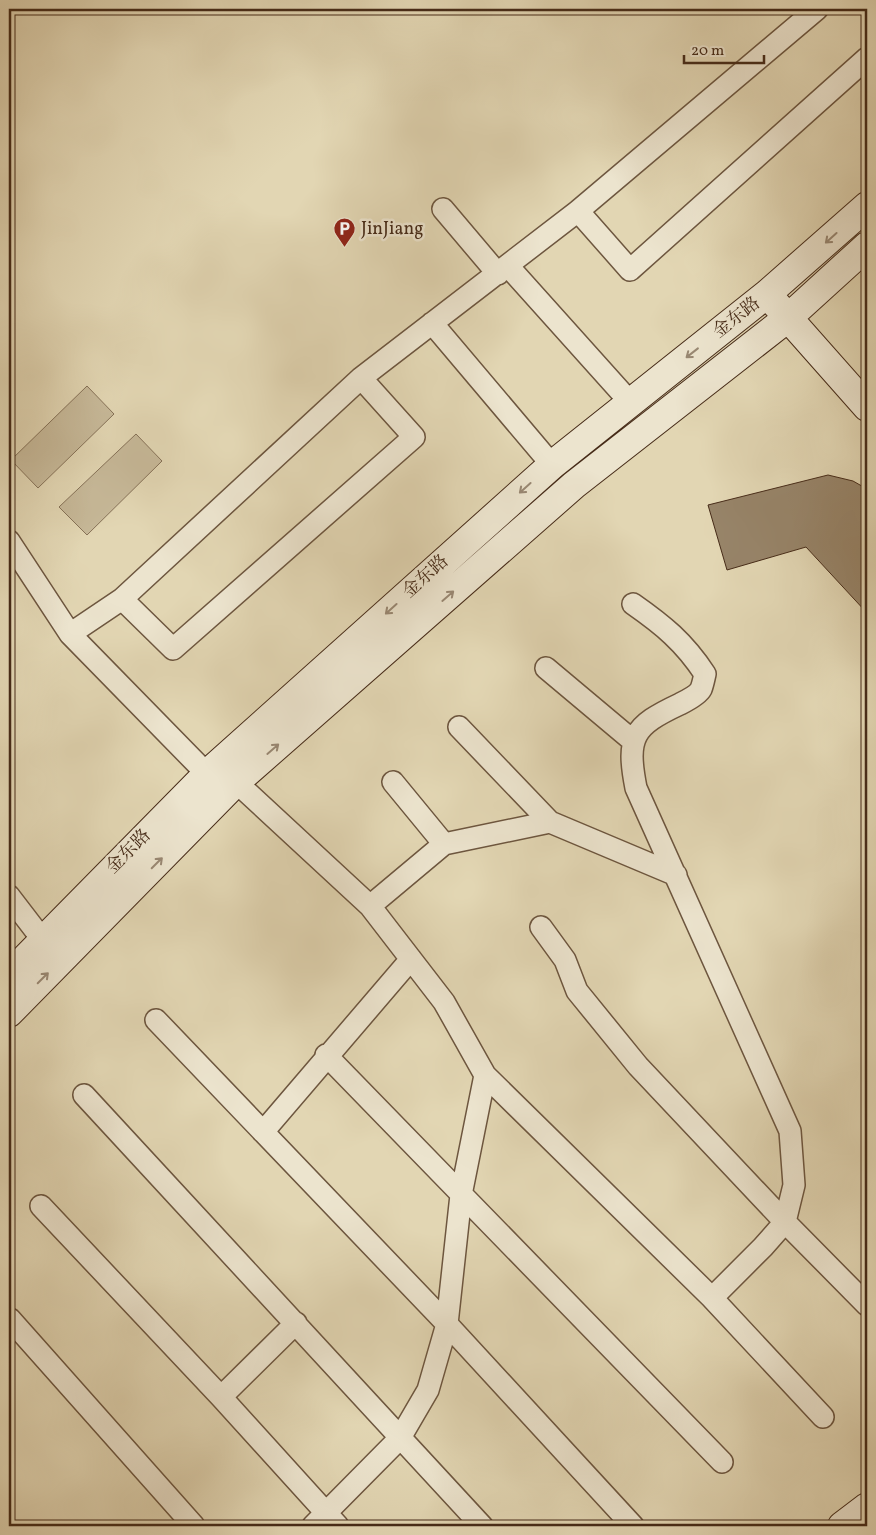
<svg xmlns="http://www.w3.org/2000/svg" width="876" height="1535" font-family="Vollkorn,'Noto Serif SC',serif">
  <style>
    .green { fill: #c7b999; stroke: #867258 }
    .building { fill: #978469; stroke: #462b18 }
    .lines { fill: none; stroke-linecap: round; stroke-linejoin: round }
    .street-casing { stroke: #6d563f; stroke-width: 24 }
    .secondary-casing { stroke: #462b18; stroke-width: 30 }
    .street { stroke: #ece4ce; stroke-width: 21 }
    .secondary { stroke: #ece4ce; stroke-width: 28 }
    .oneway { stroke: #998873 }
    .labels { text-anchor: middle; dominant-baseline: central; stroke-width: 5; stroke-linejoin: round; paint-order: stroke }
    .poi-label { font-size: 18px; fill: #462b18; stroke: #ece4ce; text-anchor: start }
    .street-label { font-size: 18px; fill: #462b18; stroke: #ece4ce }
  </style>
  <rect width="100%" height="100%" fill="#e2d6b3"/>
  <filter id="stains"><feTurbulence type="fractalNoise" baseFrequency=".004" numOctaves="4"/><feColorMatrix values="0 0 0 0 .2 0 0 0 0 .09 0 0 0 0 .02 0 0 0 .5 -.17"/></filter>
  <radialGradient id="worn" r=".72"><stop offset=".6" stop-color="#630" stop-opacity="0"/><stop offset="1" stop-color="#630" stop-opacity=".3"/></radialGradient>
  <!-- green -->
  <path class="green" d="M87,386L114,414L38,488L11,460Z
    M136,434L162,461L87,535L59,507Z"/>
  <!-- building -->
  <path class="building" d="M828,475L853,481L867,489V613L806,547L727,570L708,505Z"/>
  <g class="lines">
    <defs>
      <path id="street" d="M443,209L498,274
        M578,211L630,270L867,58
        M508,266L630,402
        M432,323L552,465
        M9,541L70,634L207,774
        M122,599L173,649L414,437L361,378
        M633,604C663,625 684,642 705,674C704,678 703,684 701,689C698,695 686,701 680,704C633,726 626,737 636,788L790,1131L794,1185L785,1222L763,1247L712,1298
        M70,634L122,599L361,378L578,211L817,9
        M546,668L633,741
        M459,727L550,822
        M236,782L370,906L444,1002L485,1075L461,1195L447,1324L428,1390L400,1438L313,1526
        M393,782L444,844
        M9,896L42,939
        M370,906L444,844L550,822L676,875
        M541,927L565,960L577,991L638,1066L785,1222L867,1305
        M156,1020L447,1324L633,1526
        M326,1055L722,1462
        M485,1075L712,1298L823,1417
        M84,1095L482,1526
        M263,1132L411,959
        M41,1206L221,1397L338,1526
        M10,1319L194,1526
        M221,1397L296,1323"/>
      <path id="secondary" d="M775,303L867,407
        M9,975L207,774L552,465L767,294L867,206
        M9,1013L236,782L574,485L789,317L867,246
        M842,1526L867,1507"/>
    </defs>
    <!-- street casing -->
    <use href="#street" class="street-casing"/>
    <!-- secondary casing -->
    <use href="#secondary" class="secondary-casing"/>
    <!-- street -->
    <use href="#street" class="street"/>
    <!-- secondary -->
    <use href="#secondary" class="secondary"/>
  </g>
  <!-- one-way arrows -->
  <defs><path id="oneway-shaft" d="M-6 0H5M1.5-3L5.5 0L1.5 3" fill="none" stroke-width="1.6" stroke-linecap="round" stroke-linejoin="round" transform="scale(1.25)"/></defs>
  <g class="oneway">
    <use href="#oneway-shaft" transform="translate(831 238) rotate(138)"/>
    <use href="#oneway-shaft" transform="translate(692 353) rotate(142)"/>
    <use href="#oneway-shaft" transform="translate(525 488) rotate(138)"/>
    <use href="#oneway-shaft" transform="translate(448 596) rotate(-41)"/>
    <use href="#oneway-shaft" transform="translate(391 609) rotate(138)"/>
    <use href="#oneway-shaft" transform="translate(273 749) rotate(-41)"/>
    <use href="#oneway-shaft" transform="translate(157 863) rotate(-45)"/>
    <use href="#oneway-shaft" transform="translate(43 978) rotate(-45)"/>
  </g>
  <!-- icons -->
  <defs>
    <symbol id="parking-pin" viewBox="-11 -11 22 30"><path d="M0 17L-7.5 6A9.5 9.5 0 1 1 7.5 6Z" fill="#8f2418" stroke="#ece4ce"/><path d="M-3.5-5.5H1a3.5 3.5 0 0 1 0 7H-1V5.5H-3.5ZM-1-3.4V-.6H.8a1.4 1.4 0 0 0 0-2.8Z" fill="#fff"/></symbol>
  </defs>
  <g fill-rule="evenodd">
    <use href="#parking-pin" x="332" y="216" width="25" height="34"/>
  </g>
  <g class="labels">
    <!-- poi labels -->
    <g class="poi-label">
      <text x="361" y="229">JinJiang</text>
    </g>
    <!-- street labels -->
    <g class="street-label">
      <text transform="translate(737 318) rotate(-38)">金东路</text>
      <text transform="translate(426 577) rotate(-42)">金东路</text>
      <text transform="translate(129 852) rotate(-45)">金东路</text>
    </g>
  </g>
  <!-- margin -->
  <rect width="876" height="1535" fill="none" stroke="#e2d6b3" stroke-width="30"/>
  <rect x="10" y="10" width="856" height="1515" fill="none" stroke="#462b18" stroke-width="2.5"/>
  <rect x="15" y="15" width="846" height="1505" fill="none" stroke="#462b18"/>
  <!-- scale -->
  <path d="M684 55v8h80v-8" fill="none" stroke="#462b18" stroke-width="2.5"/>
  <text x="691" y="55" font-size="15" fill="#462b18" stroke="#ece4ce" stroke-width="4" paint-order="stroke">20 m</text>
  <rect width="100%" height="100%" filter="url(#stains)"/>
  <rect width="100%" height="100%" fill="url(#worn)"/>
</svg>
